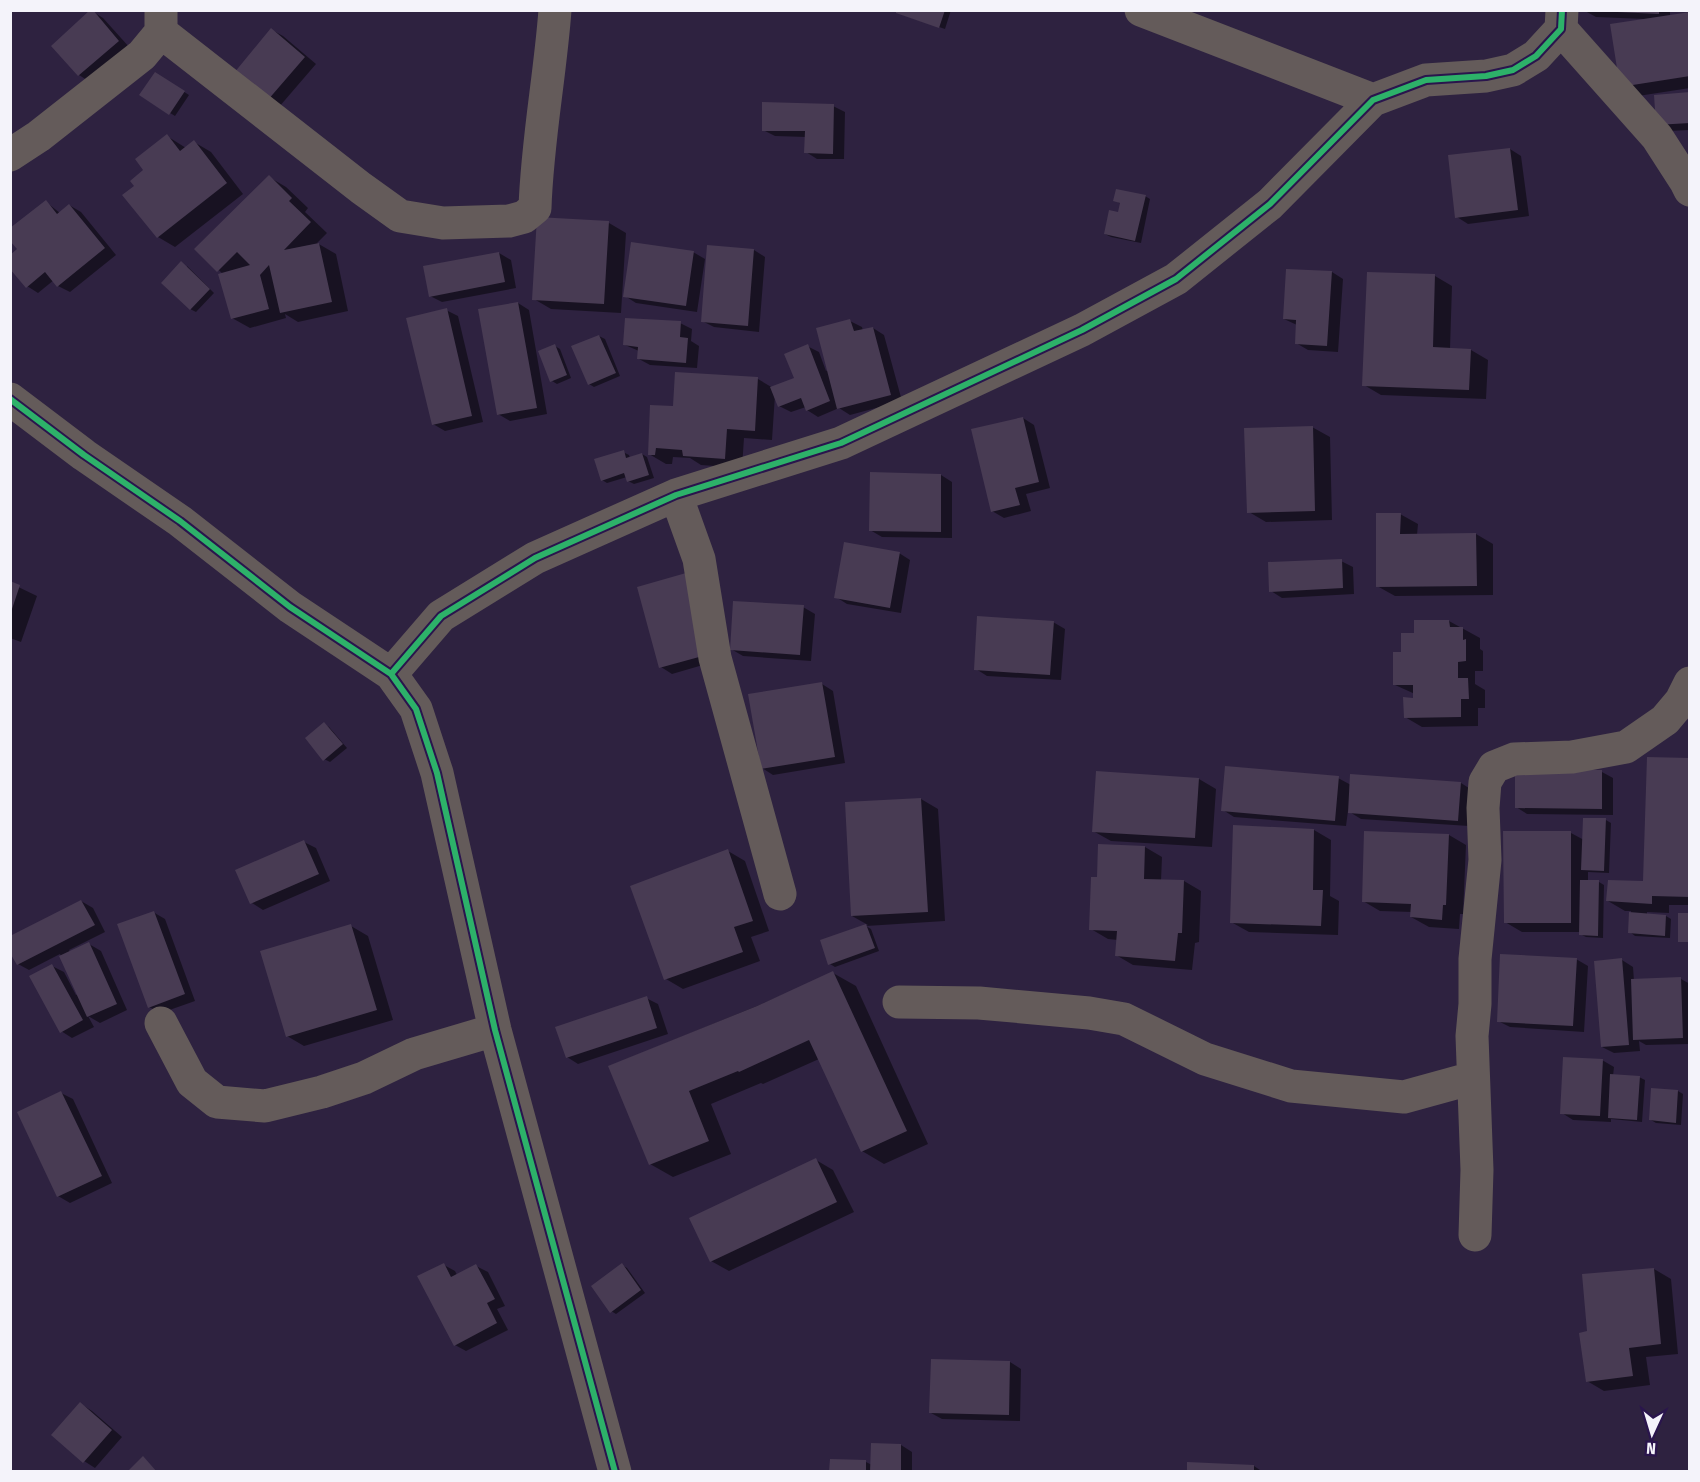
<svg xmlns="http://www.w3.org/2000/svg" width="1700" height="1482" font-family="'Fira Sans Condensed',sans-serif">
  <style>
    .shadow { fill: #0007 }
    .building { fill: #483b53 }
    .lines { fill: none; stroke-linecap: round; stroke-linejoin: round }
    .minor { stroke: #645b5a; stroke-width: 33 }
    .cycleway-casing { stroke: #2a154d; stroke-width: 10 }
    .cycleway { stroke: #2db169; stroke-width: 6 }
  </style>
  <rect width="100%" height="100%" fill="#2e2240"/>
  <!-- shadow -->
  <path class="shadow" d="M898,10H951L945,29L903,15Z
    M1670,10V17L1690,14V88L1638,96L1621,86L1645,19L1596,17L1585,11Z
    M92,11L103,18L130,48L90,82L79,75L53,46Z
    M272,30L283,36L316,64L279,107L268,100Z
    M156,74L189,95L175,116L141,95Z
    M1690,94V130L1668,131L1657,124Z
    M833,106L845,112L844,159H817L806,152V137L775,136L763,130Z
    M167,136L186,148L194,142L211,152L243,194L175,247L158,237L136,186Z
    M1510,149L1521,156L1529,216L1468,224L1457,217Z
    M269,177L286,187L308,208L305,212L327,233L317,243L336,254L348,311L298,322L285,314L286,318L250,328L232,318L223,274L196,249Z
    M1145,196L1150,199L1141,243L1111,237L1105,234L1119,213L1121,204L1115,200Z
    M46,202L60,213L69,205L81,212L116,255L70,292L58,286L54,280L38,293L27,286L19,250Z
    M609,223L626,233L621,313L551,309L534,299Z
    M754,250L765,257L759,332L714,327L702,321Z
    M693,252L705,259L697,312L636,303L625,296Z
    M499,253L511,260L516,288L442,302L430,296Z
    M187,266L214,293L196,312L190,309Z
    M1332,272L1343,279L1338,352L1308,350L1296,343L1297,325L1284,319Z
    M1435,276L1452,286L1450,349L1471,350L1488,360L1486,399L1381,395L1364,385Z
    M518,303L529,310L547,414L510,421L498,414Z
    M446,310L458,316L483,422L445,431L433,424Z
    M850,321L862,327L863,331L873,328L884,335L902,401L850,415L839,408L818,417L807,410L806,407L791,412L779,406L775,395L772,440L744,438L742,468L701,465L690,458L673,457L672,464H666L649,454L674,408L758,379L773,388L796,378L807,346L819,352L826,371L828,370Z
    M680,323L692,329L691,341L699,346L697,368L650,365L639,359V351L625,345Z
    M599,336L605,339L620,376L594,387L589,384Z
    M555,346L560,349L571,378L557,384L552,381Z
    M1023,418L1034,425L1050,488L1026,494L1031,511L1004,518L992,511Z
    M1312,427L1330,437L1332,520L1266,522L1249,512Z
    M623,452L629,455L630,458L642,454L647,457L654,478L634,484L628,481L627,477L607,483L602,480Z
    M941,475L952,482V538L882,537L870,530Z
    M1400,514L1418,524L1417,535L1476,534L1493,544V595L1395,596L1377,586Z
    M899,553L910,560L901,613L847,604L836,597Z
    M1341,561L1353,567L1354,594L1282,598L1271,591Z
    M10,583L37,596L21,642L10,638Z
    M638,588L720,660L672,674L661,667Z
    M803,607L815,614L811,661L743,656L731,649Z
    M1449,621L1480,638V649L1483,651V671H1475V684L1485,690V708H1478V726L1422,727L1405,717L1415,699V694L1395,685L1403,654L1416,634Z
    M1053,622L1065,629L1061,680L987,676L976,669Z
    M822,684L833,691L845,763L773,775L762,768Z
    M324,724L329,727L347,748L330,762L324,759Z
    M1690,760V905H1669V913L1647,912V915L1666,916L1671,919L1670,938L1635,936L1630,932L1631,911H1625L1608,901L1645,883Z
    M1602,772L1613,778V815L1527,814L1516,807Z
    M1338,778L1351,785L1461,783L1472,790L1469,826L1361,819L1348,811L1346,826L1234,817L1223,810Z
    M1199,779L1216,789L1212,847L1111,841L1093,831Z
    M921,799L938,809L945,921L866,926L871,929L879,951L835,967L830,964L822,941L868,925L852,916Z
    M1606,820L1611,823L1609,873L1588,872V882H1599L1604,885L1603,938L1586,937L1580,934V932H1522L1505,922L1571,833L1584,840Z
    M1314,830L1331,840L1330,896L1339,901L1338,935L1249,932L1231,922Z
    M1449,835L1466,845L1463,914H1460L1459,929L1429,927L1411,917L1412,912L1380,911L1363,901Z
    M304,842L316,848L330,881L263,910L252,903Z
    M1099,846L1145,847L1162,857L1161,881H1184L1201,891L1199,942L1195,943L1192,970L1133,965L1116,955L1118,940L1108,939L1091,929L1098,878Z
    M728,851L745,861L769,931L751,937L760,961L683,989L666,979Z
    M81,901L93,908L105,932L69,950L70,952L89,944L101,951L127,1010L100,1023L88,1016L94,1027L72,1038L61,1031L52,966L64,972L76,995L78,994L60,954L29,970L18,964Z
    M153,912L165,919L195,1001L161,1013L149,1007Z
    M351,926L368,936L393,1020L304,1046L287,1036Z
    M1576,959L1588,966L1584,1032L1510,1027L1498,1021Z
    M1622,960L1633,967L1634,981L1681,979L1690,984V1044L1646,1045L1639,1041L1640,1051L1614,1053L1602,1047Z
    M833,973L856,986L928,1144L884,1164L862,1151L819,1059L763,1084L761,1083L711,1104L731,1154L673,1177L650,1164L610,1066L757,1006Z
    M646,998L658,1004L668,1034L578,1064L567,1057Z
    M1602,1060L1614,1067L1613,1076L1639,1077L1645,1080L1642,1122L1611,1119V1122L1573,1120L1562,1113Z
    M1678,1091L1683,1094L1681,1125L1656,1123L1651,1120Z
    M61,1093L73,1099L112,1183L70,1203L58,1196Z
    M816,1160L833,1170L854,1212L729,1271L711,1261Z
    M444,1265L455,1271L457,1275L476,1266L488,1272L505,1306L497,1309L508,1330L466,1351L455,1345Z
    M622,1265L627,1268L645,1293L616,1314L611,1311Z
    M1654,1269L1671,1279L1678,1354L1646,1357L1650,1385L1604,1391L1587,1381L1588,1333Z
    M1010,1362L1021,1369L1020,1421L942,1419L931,1413Z
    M81,1404L92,1411L122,1437L95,1468L84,1461Z
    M872,1445H901L912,1452V1472H831L866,1462L872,1465Z
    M1189,1463L1254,1466L1263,1472H1189Z"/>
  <!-- building -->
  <path class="building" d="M90,10H93L119,41L78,76L51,46Z
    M896,10H945L939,28L896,13Z
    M1617,10H1659V14L1617,12Z
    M1690,12V76L1620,87L1610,24Z
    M271,28L305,57L267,101L234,73Z
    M155,72L185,91L169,115L139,95Z
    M1690,92V123L1656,125L1654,95Z
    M762,102L834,104L833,154L804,153L805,131H762Z
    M167,134L180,151L194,140L227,183L157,238L122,195L134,186L130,181L143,170L135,159Z
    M1510,148L1518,210L1455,218L1448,155Z
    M269,175L292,198L289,201L311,222L284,250L319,243L332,302L280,313L269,265L260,275L269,309L231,319L218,274L250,265L237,252L217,272L194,249Z
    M1116,189L1146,195L1135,241L1104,234L1109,210L1118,212L1120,203L1113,201Z
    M46,200L57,214L69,204L105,248L57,287L45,272L26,288L10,269V255L17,249L10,241V228Z
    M537,217L609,221L604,304L532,300Z
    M631,242L694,251L686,306L623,297Z
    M707,245L754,249L748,326L701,322Z
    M499,252L505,282L429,297L423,266Z
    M181,261L210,289L190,310L161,283Z
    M1286,269L1332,271L1327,346L1295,344L1296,320L1283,319Z
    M1367,272L1435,274L1433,347L1471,349L1469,390L1362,386Z
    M518,302L537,408L497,415L478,309Z
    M447,308L472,416L432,425L406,318Z
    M625,318L681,321L680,337L688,338L686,363L637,359L638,347L623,345Z
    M850,319L854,331L873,327L891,395L837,409L816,328Z
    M599,335L616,373L588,385L571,346Z
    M555,344L567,375L550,382L538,351Z
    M808,344L830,401L806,411L801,398L778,407L770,387L794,378L784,354Z
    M675,372L758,377L755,431L727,429L725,459L683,456L682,450L656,448L655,455H648L650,405L673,406Z
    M1023,417L1039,482L1015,488L1020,505L991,512L971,429Z
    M1313,426L1315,511L1247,513L1244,428Z
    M624,450L626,458L642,453L649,475L627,482L624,473L601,481L594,459Z
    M870,472L941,474V532L869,531Z
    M1376,513H1401L1400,534L1476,533L1477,586L1376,587Z
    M844,542L900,552L890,608L834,598Z
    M1342,559L1343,588L1269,592L1268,562Z
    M686,573L710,654L659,668L637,587Z
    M10,581L20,585L11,612H10Z
    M733,601L804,605L800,655L730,650Z
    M977,616L1054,621L1050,675L974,670Z
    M1414,620H1449L1450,627H1463V640L1466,639V661L1458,662V678H1468L1469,699H1461V717L1404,718L1403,697L1413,698V685H1393V652H1401V633H1414Z
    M822,682L835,757L761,769L748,694Z
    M324,722L343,744L323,761L305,738Z
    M1647,757L1690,758V897L1652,896V904L1606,901L1608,880L1643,881Z
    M1225,766L1339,776L1335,821L1221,811Z
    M1515,769L1602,770V809L1515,808Z
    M1096,771L1199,778L1195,838L1092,832Z
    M1350,774L1461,782L1458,821L1348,813Z
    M921,798L928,912L851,916L845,802Z
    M1583,818H1606L1604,871L1581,870Z
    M1233,825L1314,829L1313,890H1323L1321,926L1230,923Z
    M1364,831L1449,834L1446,905H1443L1442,920L1410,917L1411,904L1362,902Z
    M1503,831H1571V923H1504Z
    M304,840L319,874L250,904L235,870Z
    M1098,844L1145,846L1144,879L1184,880L1182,933H1178L1175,961L1115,956L1117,931L1089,930L1091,877H1097Z
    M728,849L753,921L734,927L743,952L664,980L630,886Z
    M1580,880H1599L1598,936L1579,935Z
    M81,900L95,925L17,965L10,953V936Z
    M154,911L185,994L148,1008L117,924Z
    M1629,912L1666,915L1665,936L1628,933Z
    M1678,913H1690V942H1678Z
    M351,924L377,1010L286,1037L260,951Z
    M866,924L875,948L828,965L820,940Z
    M89,942L117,1004L87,1017L59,956Z
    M1500,954L1577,958L1573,1026L1497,1022Z
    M1622,958L1629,1045L1601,1047L1594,961Z
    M52,964L83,1020L60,1033L29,976Z
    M833,971L907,1131L861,1152L809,1040L739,1072L738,1071L689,1091L709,1141L649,1165L608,1066L757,1006Z
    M1681,977L1683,1038L1633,1040L1631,979Z
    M647,996L657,1028L566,1058L555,1027Z
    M1563,1057L1603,1059L1600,1116L1560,1114Z
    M1610,1074L1640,1076L1637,1120L1608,1118Z
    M1651,1088L1678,1090L1676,1123L1649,1120Z
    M61,1091L102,1176L57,1197L17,1112Z
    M816,1158L837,1202L710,1262L689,1218Z
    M444,1263L451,1277L476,1264L495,1299L487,1303L497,1323L454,1346L417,1276Z
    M622,1263L641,1290L610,1313L591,1286Z
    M1654,1268L1661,1344L1629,1348L1633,1376L1586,1382L1579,1333L1587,1331L1582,1274Z
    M931,1359L1010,1361L1009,1415L929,1413Z
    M80,1402L112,1430L83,1463L51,1435Z
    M871,1443L901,1444V1472H870Z
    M143,1456L157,1472H127Z
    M830,1459L866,1460V1472H829Z
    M1187,1462L1254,1465V1472H1187Z"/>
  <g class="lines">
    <!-- minor -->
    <path class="minor" d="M1141,10L1373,100
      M1561,29L1657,137L1686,182L1690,190
      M161,32L361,188L400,216L443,223L509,221L524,217L535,208C537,142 550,77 555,10
      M10,155L39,136L142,55L161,32V10
      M10,399L84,455L180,521L290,607L391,674L416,709L437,773L495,1030L615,1472
      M676,495L699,559L715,658L780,894
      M391,674L441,616L535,558L676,495L841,443L1082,330L1176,279L1270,204L1373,100L1426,80L1486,76L1513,70L1536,56L1561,29L1562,10
      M899,1002L979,1003L1089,1013L1124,1019L1205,1059L1291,1086L1404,1097L1473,1078
      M161,1023L192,1082L217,1102L265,1106L322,1092L364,1078L414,1054L495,1030
      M1475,1235L1477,1170L1472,1036L1475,1004V959L1485,860L1483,808L1485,782L1494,767L1514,759L1572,757L1626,747L1665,720L1681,701L1690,683"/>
    <defs>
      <path id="cycleway" d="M10,399L84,455L180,521L290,607L391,674L416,709L437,773L495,1030L615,1472
        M391,674L441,616L535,558L676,495L841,443L1082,330L1176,279L1270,204L1373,100L1426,80L1486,76L1513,70L1536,56L1561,29L1562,10"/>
    </defs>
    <!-- cycleway casing -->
    <use href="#cycleway" class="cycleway-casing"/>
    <!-- cycleway -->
    <use href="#cycleway" class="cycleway"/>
  </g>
  <!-- border -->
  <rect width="1700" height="1482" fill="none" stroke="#f4f3fa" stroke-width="24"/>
  <!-- north arrow -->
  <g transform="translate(1652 1434) rotate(184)" stroke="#2a154d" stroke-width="4.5" paint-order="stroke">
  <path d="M0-4.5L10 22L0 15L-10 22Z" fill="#f4f3fa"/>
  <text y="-9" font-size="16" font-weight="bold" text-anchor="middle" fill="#f4f3fa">N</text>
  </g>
</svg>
